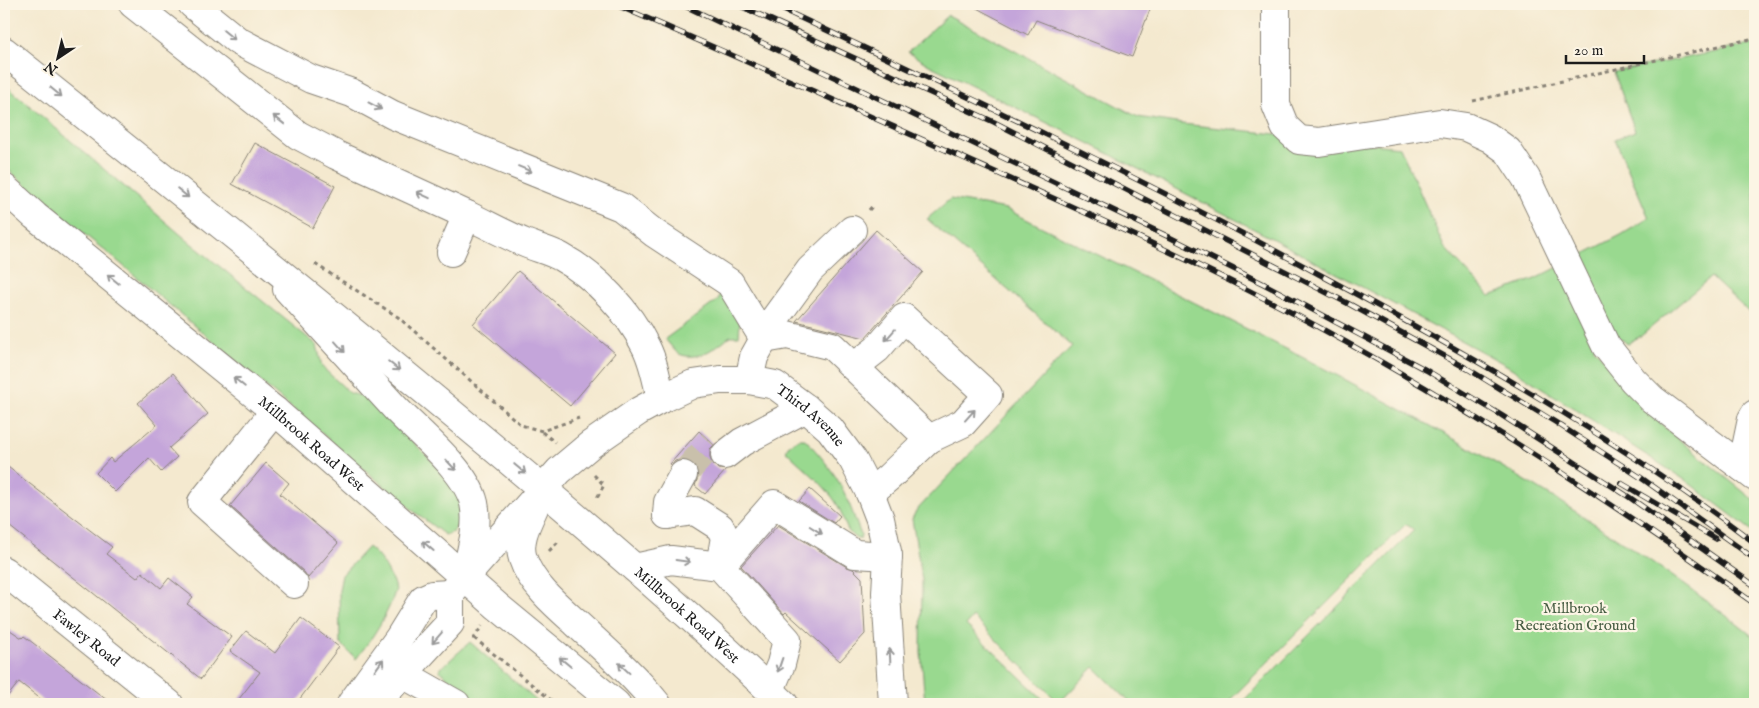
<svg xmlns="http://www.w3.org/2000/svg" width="1759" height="708" font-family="'IM FELL English',serif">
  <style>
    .green { fill: #99d98f; stroke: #5a7a56 }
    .building { fill: #c4a5da }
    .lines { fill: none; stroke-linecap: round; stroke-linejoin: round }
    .minor-tunnel { stroke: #c9c0ab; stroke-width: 28; stroke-dasharray: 28 14; stroke-linecap: butt }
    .minor-casing { stroke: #888276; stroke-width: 30 }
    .highway-casing { stroke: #888276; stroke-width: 30 }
    .path { stroke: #888276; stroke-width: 3; stroke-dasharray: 4 4; stroke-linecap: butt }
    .minor { stroke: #fff; stroke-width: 28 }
    .highway { stroke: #fff; stroke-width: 28 }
    .rail-casing { stroke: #1c1c1c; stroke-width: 5.5 }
    .rail { stroke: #fcf5e5; stroke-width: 4; stroke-dasharray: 11; stroke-linecap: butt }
    .oneway { stroke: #999 }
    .labels { text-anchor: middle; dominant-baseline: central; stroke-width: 4.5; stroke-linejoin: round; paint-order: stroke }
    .street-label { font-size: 15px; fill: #1c1c1c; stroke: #fcf5e5 }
    .park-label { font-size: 15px; fill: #485e44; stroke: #fcf5e5 }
  </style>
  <rect width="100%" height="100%" fill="#fcf5e5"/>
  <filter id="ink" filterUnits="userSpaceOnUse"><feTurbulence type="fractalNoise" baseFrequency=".02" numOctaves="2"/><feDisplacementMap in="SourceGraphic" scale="10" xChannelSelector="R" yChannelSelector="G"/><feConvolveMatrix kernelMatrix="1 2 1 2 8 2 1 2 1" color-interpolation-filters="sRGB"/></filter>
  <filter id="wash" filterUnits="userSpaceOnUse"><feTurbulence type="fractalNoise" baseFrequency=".0096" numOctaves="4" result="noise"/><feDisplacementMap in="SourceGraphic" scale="20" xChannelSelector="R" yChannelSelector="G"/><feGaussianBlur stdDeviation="1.12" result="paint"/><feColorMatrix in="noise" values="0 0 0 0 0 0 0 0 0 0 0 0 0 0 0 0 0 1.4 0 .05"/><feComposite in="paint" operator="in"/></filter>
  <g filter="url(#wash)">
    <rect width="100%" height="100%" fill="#f4e9cf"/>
    <!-- green -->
    <path class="green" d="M948,15L1138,117L1182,124L1400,147L1444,247L1490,296L1535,279L1621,235L1649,218L1615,139L1635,131L1614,72L1755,44V318L1711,277L1641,336L1628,343L1611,334L1593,347L1666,429L1755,501V533L1685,480L1508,366L1275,240L1088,143L929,65L908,52Z
      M4,84L187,240L317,345L322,367L350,393L369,398L453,482L462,506L460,521L453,532L445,535L416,513L114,258L54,210L4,166Z
      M950,199L1006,209C1263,338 1529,459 1755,638V704H1240L1414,530L1406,524L1226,704H1132L1094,667L1059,703L973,617L966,625L1048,704H925L921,652L922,580L912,519L916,511L1072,346L927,219Z
      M722,290L740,322L739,336H730C716,347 699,362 679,354C674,351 669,343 665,339L718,300Z
      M798,439H805C819,454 833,470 842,488C850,503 855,520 861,535L860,539H857C846,533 845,522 840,510C830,488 803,468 786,451L788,446Z
      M368,547C384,560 388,571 396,589C388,615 373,637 356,659L340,643L339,590L342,575Z
      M470,642L540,704H475L439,670Z"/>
    <g id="blocks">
      <!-- building -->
      <path class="building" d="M969,4H1152L1132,57L1036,20L1028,35Z
        M255,143L335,186L313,228L232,184Z
        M876,230L923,272L865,338L796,321Z
        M518,271L615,353L570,406L473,324Z
        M173,373L208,414L169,448L177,457L161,472L149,458L115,492L96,473L110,458L113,462L157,425L138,403Z
        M699,431L714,445L710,449V457L712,464L719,469L726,470L705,494L695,486L699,474L697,467L691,462L682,459L675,461L672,465L670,464Z
        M266,463L289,483L280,494L338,543L308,578L304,572L230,506Z
        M4,464L112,547L106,554L137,578L142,572L161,588L169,578L193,597L187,604L232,637L201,679L4,522Z
        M810,489L840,516L834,523L799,501Z
        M778,525L847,567L853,569L862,578L865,634L840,661L786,612L784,614L741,566Z
        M301,618L339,647L296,704H235L260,672L230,651L246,631L275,653Z
        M4,626L22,638L24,636L112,704H47L19,682L4,701Z"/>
    </g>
  </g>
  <g filter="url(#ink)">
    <use href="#blocks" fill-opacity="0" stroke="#888276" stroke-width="1"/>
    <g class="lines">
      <!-- minor-tunnel -->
      <path class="minor-tunnel" d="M683,475L712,443"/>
      <defs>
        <g id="minor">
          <path d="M133,4L298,135L336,155L467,215"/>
          <path d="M192,4L238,41L311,79L352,93L393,115L621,207L654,233L730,283L764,339L787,335L832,346L929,439L889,477L870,493"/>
          <path d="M1276,4V105L1285,127L1299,140L1319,142L1440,123L1466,127L1490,138L1508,151L1526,178L1606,346L1633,380L1652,399L1755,477"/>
          <path d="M451,252L467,215C486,224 506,235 525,243C537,248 550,251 561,257C596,276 629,312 646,347C654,363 657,381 661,399"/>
          <path d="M287,289C324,329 360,370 397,410C420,434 466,470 474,503C479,526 471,551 466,574"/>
          <path d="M854,367L877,349L904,318L988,395L963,423L929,439"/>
          <path d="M749,380L754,357L764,339L765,332L810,270L852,230"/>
          <path d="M275,411L202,502L294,584"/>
          <path d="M725,455L742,442L806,408"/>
          <path d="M1742,467L1752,419L1755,414"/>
          <path d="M534,508C527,523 517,542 523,559C531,584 557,606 576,623C604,649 633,674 657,704"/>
          <path d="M667,515L695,511L720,527L725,537L720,566"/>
          <path d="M667,515L668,502L683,475"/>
          <path d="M720,566L774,504L855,554L888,556"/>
          <path d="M635,568L671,560L720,566L787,640L781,664L770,690"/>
          <path id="s1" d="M4,571L169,704"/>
          <path d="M403,674L456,704"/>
          <path d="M351,704L399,638L423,599L432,595L450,594"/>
          <path id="s2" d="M375,704L450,623V594L559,471L590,445L639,411L661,399L693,384L720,380H749L775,385L806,408L830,429L853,460L870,493L880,519L888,556L886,593L893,704"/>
        </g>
        <g id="highway">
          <path id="s3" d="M4,51C141,160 278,270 414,382C540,486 666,591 784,704"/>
          <path id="s4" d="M4,188L35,216L275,411L497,606L616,704"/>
        </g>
      </defs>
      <!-- minor casing -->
      <use href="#minor" class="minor-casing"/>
      <!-- highway casing -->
      <use href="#highway" class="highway-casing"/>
      <!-- path -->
      <path class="path" d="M1473,101L1755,38
        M869,210L874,204
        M315,264L398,317L521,425L542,431L579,418
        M542,432L555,442
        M594,475L604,485L596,500
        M549,551L560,540
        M472,638H474L482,626
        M474,638L556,704"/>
      <!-- minor -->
      <use href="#minor" class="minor"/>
      <!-- highway -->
      <use href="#highway" class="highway"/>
      <defs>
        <path id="rail" d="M614,4C745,60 876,119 1006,177C1113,225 1220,273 1322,329C1473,411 1616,505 1755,604
          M681,4L1169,237L1264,284L1426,370L1501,415L1629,497L1755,586
          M736,4L994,122L1351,305L1468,369L1555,422L1640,477L1755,559
          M771,4C959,92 1146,180 1328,279C1476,358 1622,442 1755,543
          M1621,483L1716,539"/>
      </defs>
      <!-- rail casing -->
      <use href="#rail" class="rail-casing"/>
      <!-- rail -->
      <use href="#rail" class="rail"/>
    </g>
    <!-- one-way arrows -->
    <defs><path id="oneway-shaft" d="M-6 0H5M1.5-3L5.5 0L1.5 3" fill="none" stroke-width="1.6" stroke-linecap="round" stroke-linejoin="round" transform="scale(1.25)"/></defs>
    <g class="oneway">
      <use href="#oneway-shaft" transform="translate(229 35) rotate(39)"/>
      <use href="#oneway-shaft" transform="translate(56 92) rotate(39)"/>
      <use href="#oneway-shaft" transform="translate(375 106) rotate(28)"/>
      <use href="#oneway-shaft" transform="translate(279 120) rotate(-142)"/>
      <use href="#oneway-shaft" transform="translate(525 169) rotate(22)"/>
      <use href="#oneway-shaft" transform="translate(183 193) rotate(39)"/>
      <use href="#oneway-shaft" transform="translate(423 195) rotate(-155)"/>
      <use href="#oneway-shaft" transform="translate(113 279) rotate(-141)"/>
      <use href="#oneway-shaft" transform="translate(890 335) rotate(131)"/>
      <use href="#oneway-shaft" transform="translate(340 347) rotate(48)"/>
      <use href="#oneway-shaft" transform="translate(394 366) rotate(39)"/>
      <use href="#oneway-shaft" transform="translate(239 382) rotate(-141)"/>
      <use href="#oneway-shaft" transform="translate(970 415) rotate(-48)"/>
      <use href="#oneway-shaft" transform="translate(451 465) rotate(47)"/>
      <use href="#oneway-shaft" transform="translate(520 469) rotate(40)"/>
      <use href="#oneway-shaft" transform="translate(816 530) rotate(32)"/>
      <use href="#oneway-shaft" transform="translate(428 546) rotate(-139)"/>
      <use href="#oneway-shaft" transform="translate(683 561) rotate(8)"/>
      <use href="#oneway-shaft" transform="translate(437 638) rotate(131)"/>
      <use href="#oneway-shaft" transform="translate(890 656) rotate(-93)"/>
      <use href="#oneway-shaft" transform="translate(565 662) rotate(-140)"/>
      <use href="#oneway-shaft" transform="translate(379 665) rotate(-54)"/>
      <use href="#oneway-shaft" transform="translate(780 665) rotate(109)"/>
      <use href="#oneway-shaft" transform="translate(624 668) rotate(-137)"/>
    </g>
  </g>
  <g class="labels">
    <!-- street labels -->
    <g class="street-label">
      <text stroke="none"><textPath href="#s2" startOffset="594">Third Avenue</textPath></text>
      <text stroke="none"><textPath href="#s4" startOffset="400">Millbrook Road West</textPath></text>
      <text stroke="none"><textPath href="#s3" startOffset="886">Millbrook Road West</textPath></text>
      <text stroke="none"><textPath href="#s1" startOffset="106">Fawley Road</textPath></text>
    </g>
    <!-- park labels -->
    <g class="park-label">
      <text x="1575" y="608">Millbrook<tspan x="1575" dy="17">Recreation Ground</tspan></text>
    </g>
  </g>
  <!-- margin -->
  <rect width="1759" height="708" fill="none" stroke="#fcf5e5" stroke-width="20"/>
  <!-- north arrow -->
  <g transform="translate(58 58) rotate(215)" stroke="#fcf5e5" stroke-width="4" paint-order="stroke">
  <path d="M0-4L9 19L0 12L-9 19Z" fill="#1c1c1c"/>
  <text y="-8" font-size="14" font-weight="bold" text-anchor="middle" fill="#1c1c1c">N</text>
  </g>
  <!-- scale -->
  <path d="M1566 55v8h78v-8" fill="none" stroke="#1c1c1c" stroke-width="2.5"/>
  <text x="1574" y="55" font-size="15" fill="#1c1c1c" stroke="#fcf5e5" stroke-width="4" paint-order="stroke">20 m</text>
</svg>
